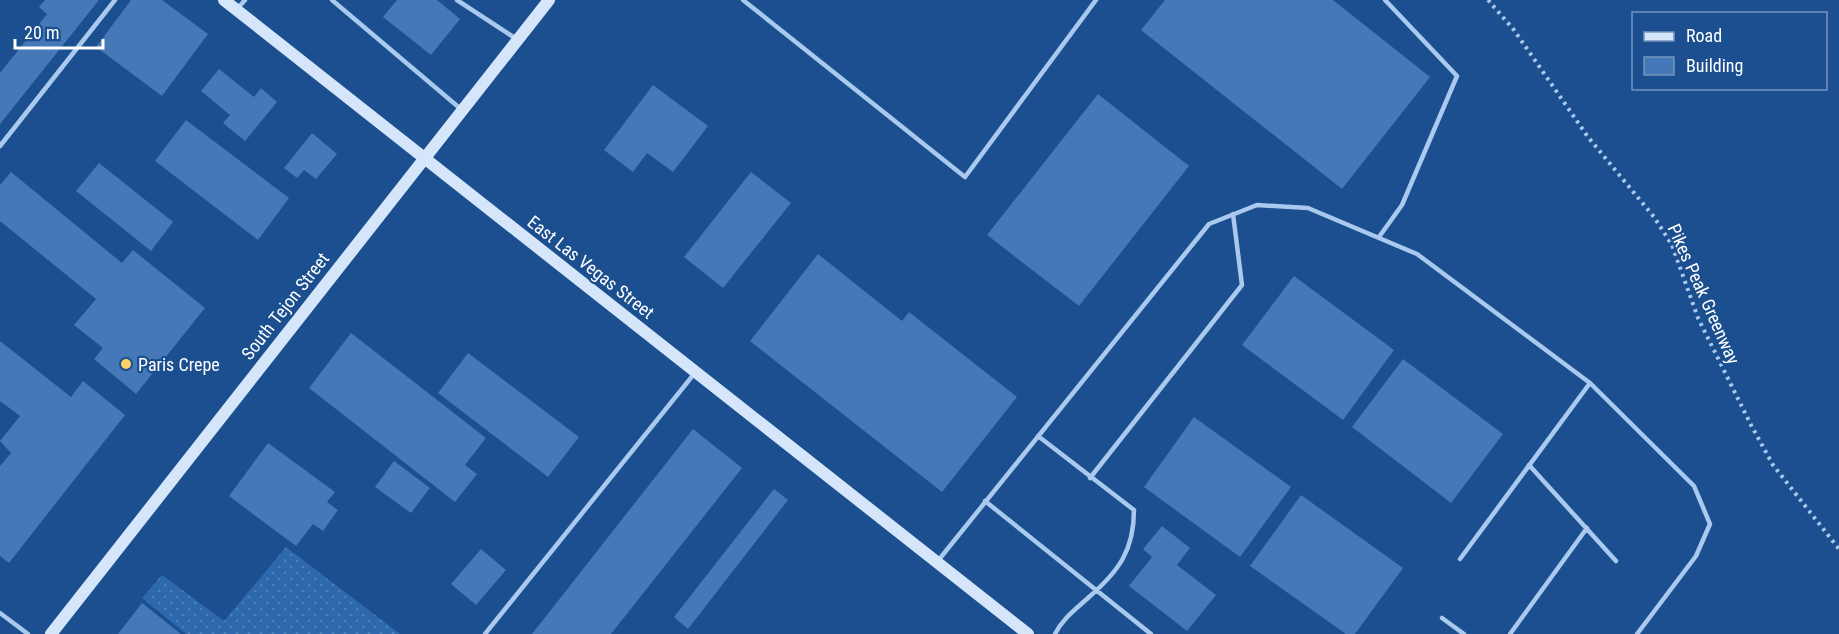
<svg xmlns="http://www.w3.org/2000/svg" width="1839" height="634" font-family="'Roboto Condensed',sans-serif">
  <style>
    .grass { fill: url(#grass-dots) }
    .building { fill: #4478b7 }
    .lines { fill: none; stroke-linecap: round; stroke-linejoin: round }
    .path { stroke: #a9c9ee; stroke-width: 4; stroke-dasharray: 3 4.5; stroke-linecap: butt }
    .lane { stroke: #a9c9ee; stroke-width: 4.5 }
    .secondary { stroke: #d6e6fa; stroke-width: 12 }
    .poi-dot { fill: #ffd166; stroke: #1b4f8f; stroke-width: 2 }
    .labels { text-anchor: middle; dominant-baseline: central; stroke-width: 4.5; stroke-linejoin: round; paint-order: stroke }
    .street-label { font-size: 18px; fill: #fff; stroke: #1b4f8f }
    .poi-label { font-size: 18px; fill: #fff; stroke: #1b4f8f; text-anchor: start }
  </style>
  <defs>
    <pattern id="grass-dots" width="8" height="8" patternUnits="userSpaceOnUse" patternTransform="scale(1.5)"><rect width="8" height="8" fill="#2e69ad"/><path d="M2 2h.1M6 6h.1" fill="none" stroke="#4d80b9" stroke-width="1.8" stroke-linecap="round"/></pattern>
  </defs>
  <rect width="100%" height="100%" fill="#1b4f8f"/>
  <!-- grass -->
  <path class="grass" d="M286,547L400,634H186L142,598L162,575L224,621Z"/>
  <!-- building -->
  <path class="building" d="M45,0H99L0,124V73L47,14L39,7Z
    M131,0H162L208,34L162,96L96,47Z
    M397,0H437L460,19L431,55L383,17Z
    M1165,0H1333L1430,77L1342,189L1141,30Z
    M219,69L254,97L261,88L277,102L245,141L223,123L230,115L201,91Z
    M653,85L708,126L673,172L647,153L633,172L604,150Z
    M1098,94L1189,166L1079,306L987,235Z
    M186,120L289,198L258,240L155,161Z
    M312,133L337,154L316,179L304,170L297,178L284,168Z
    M99,163L173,222L151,251L76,191Z
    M11,172L122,263L133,250L205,308L136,394L94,359L103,348L74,325L96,299L0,221V185Z
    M751,172L791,203L723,288L684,257Z
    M818,254L902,321L909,312L1017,397L942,492L750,341Z
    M1294,276L1394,350L1343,420L1242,345Z
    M351,333L486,438L465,465L477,474L455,502L309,388Z
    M0,341L71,397L83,381L125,415L9,563L0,556V466L11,453L0,441L20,416L0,401Z
    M468,353L579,437L548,477L438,393Z
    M1403,359L1503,434L1451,503L1352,427Z
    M1194,417L1291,487L1240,557L1144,487Z
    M693,429L742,468L611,634H532Z
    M268,443L335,492L327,502L338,510L323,531L313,524L296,546L229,496Z
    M394,461L430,488L411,513L375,487Z
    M774,489L788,500L688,629L674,617Z
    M1301,495L1403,568L1355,634H1346L1250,566Z
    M1162,526L1190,548L1177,565L1216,595L1187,631L1129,586L1152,557L1143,549Z
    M481,549L506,570L476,605L451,584Z
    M142,603L181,634H118Z"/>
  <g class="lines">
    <!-- path -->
    <path class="path" d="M1488,0L1514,30L1588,137L1654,217L1672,245L1698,318L1751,425L1773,465L1839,549"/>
    <!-- lane -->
    <path class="lane" d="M332,0L462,110
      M457,0L518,40
      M743,0L965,177L1096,0
      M237,9L245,0
      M0,146L115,0
      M1379,237L1402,205L1457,76L1385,0
      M1038,436L1134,510C1134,550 1119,571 1089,597C1076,609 1063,618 1055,634
      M1529,465L1616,561
      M1090,478L1242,285L1233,214
      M985,501L1151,634
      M1460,559L1590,383
      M937,562L1209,224L1257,205L1308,208L1417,254L1590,383L1694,486L1710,524L1696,556L1637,634
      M0,613L28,634
      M1442,618L1464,634
      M485,634L694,374
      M1510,634L1587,528"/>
    <!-- secondary -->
    <path class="secondary" d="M224,0L1028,634
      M51,634L549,0"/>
  </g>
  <!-- markers -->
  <circle class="poi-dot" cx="126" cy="364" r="6"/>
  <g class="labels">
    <!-- street labels -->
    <g class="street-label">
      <text transform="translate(591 267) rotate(38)">East Las Vegas Street</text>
      <text transform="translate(1704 294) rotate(66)">Pikes Peak Greenway</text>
      <text transform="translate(285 306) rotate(-52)">South Tejon Street</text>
    </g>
    <!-- poi labels -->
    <g class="poi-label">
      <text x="138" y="364">Paris Crepe</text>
    </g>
  </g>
  <!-- legend -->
  <rect x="1632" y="12" width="195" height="78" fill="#1b4f8f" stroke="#7695bc" stroke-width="1.5"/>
  <rect x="1644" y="32" width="30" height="9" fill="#d6e6fa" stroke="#7695bc" stroke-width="1.5"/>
  <text x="1686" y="42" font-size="18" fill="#ffffff">Road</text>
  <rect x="1644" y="57" width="30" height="18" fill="#4478b7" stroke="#7695bc" stroke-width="1.5"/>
  <text x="1686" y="72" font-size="18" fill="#ffffff">Building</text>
  <!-- scale -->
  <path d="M15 39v9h88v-9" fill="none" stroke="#ffffff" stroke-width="3"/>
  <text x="24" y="39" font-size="18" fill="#ffffff" stroke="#1b4f8f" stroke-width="4.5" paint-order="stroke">20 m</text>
</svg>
